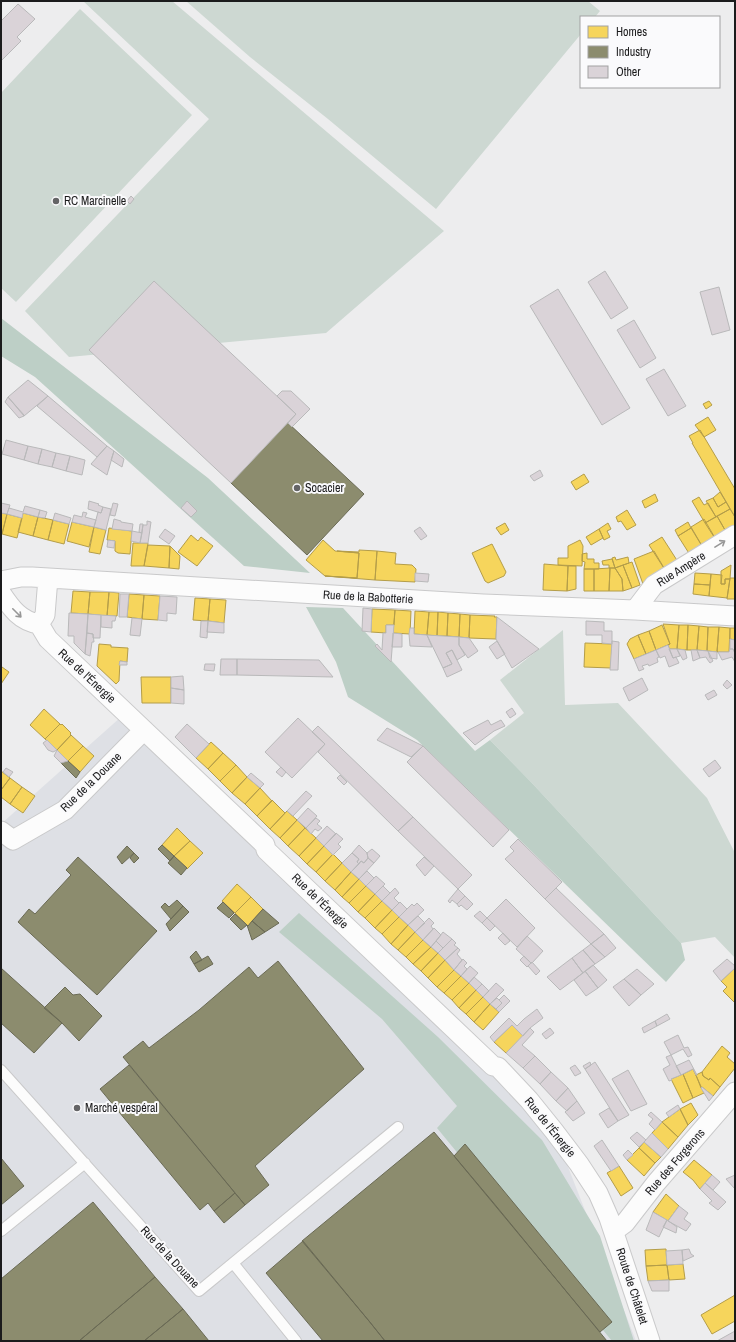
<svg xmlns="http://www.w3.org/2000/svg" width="736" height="1342" font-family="'Archivo Narrow',sans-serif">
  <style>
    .built { fill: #dee0e5 }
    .green { fill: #cdd8d2 }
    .forest { fill: #bdcfc6 }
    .homes { fill: #f6d55c; stroke: #b49d49 }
    .industry { fill: #8c8c6e; stroke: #6a6a55 }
    .building { fill: #dad3d8; stroke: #b9b9ba }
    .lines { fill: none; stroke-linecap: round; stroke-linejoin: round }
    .lane-casing { stroke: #c9c9ca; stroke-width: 12 }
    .street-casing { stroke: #c9c9ca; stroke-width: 21 }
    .lane { stroke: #fcfcfc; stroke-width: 10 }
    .street { stroke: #fcfcfc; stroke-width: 19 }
    .oneway { stroke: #979797 }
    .poi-dot { fill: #646466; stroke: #fafafc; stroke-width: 1.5 }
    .labels { text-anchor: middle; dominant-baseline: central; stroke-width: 4; stroke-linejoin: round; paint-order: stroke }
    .poi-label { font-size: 12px; fill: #1b1b1c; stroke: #fafafc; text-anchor: start }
    .street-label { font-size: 12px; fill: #1b1b1c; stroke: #fafafc }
  </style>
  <rect width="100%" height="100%" fill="#ededee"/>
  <!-- built -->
  <path class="built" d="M131,708L554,1131L636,1341H1V824Z"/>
  <!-- green -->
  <path class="green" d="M83,1H172L444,231L326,333L69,357L25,311L209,119Z
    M186,1H588L600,11L595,17H581V34L436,209L328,119L250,57Z
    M80,9L192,115L16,302L1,288V93Z
    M563,630L565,705L618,703L707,798L735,853V958L715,937L681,943L531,782L490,740L524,713L500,680Z"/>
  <!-- forest -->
  <path class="forest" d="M1,318L208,478L310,573L244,566L35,377L1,356Z
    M306,607L343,608L475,751L490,740L531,782L681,943L685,960L666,982L417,740L348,697L336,662Z
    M299,913L438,1037L542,1140L600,1236L634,1341H612L437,1128L457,1106L382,1019L279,932Z"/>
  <!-- homes -->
  <path class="homes" d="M709,401L712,405L706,409L703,404Z
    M708,417L716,430L704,437L695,425Z
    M700,430L735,489V517L692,443H693L689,436Z
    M584,474L589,482L576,490L571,482Z
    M720,492L726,502L718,507L713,498Z
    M655,494L658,501L645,508L642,501Z
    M699,497L704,505L708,503L716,517L705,523L692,501Z
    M713,498L718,507L726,502L730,509L716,517L706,501Z
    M730,509L735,517V533L729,537L717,516Z
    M627,510L636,525L627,530L621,521L618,522L616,517Z
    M1,513L7,514L2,534H1Z
    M23,513L38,517L33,536L18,532Z
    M7,514L22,518L17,538L2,534Z
    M717,516L729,537L718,543L705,523Z
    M38,517L53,520L48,540L33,536Z
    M704,519L718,543L705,551L691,527Z
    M53,520L69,524L64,544L48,540Z
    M72,522L94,527L89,547L67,541Z
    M688,522L691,528L678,536L675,530Z
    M505,523L509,530L501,535L496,528Z
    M608,523L611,529L607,531L610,537L604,540L599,529Z
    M94,527L106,530L100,554L89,552Z
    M109,528L132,531L130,554L118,553L115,551V541L107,540Z
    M691,528L705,551L692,558L678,536Z
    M599,529L603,538L591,545L586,537Z
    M191,535L198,541L201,537L213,546L197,566L178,552Z
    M662,537L680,565L667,573L649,545Z
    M323,540L335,551L359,553L357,578L325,576L306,560Z
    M580,540L583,546L582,566L558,565V558H568V546Z
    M133,543H148L144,566H131Z
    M492,544L506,572L504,576L488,583L485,581L472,553Z
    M148,545L170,546L169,568L144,566Z
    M170,546L180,556L179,569L169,568Z
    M359,550L377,551L375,580L325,576L357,578L359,553L337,551L359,552Z
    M377,551L396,553L395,564L412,565L416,569L415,582L375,580Z
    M654,551L667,573L643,584L634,559Z
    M587,553V559H594V563H599V569H584L585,562L582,561V554Z
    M615,557L616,560L628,557L629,563L615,568L612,558Z
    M612,559L615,568H609V565H603L602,561Z
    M632,562L640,585L632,588L623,565Z
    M544,564L568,566L567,591L543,590Z
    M623,565L632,588L623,591L622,579L615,568Z
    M731,565L730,579H725V584H721V571Z
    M568,566H576V589L567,591Z
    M610,568L609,591H594V569Z
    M610,568H615L622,579L623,591H609Z
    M584,569H594V591H584Z
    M695,573L711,574L710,585L694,584Z
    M711,574L722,575L721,584H725V579H730L727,598L709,596Z
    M730,578H735V599H727Z
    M694,584L710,585L709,596L693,594Z
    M73,591L90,592L88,614L71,613Z
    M90,592H109L107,616L88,614Z
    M109,592L119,593L117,616H107Z
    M129,594L144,595L142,619L127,617Z
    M144,595L160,596L158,620L142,619Z
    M195,598L210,599L208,621L193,620Z
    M210,599L226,600L224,623L208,621Z
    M372,609L395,610L394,625H386V633L371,632Z
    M395,610L411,611L410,634L393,633Z
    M415,611L429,612L427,635L414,634Z
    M429,612H438L437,636L427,635Z
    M438,612L448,613L447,636H437Z
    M448,613L460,614L459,637L447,636Z
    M460,614L470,615L469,638L459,637Z
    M470,615L495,616L494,617H497L496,639L469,638Z
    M663,624L679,625L677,649H669L668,645L670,644Z
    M662,625L670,644L656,650L649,631Z
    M679,625H688L687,650L677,649Z
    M688,625L699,626L697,650H687Z
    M699,626L708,627L707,651L697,650Z
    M708,627H719L717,652L707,651Z
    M719,627L730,628L729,652H717Z
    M730,628H735V640L730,639Z
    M649,631L656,650L646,654L638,635Z
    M638,635L646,654L634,659L627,644L630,639Z
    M585,643L612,644L611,668L584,667Z
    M99,644L111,645V647L128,648L127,662L120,661L119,681L116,684L97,666Z
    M2,667L9,672L1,684V668Z
    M141,677H171V703H142Z
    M44,709L60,724L45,739L30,725Z
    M60,724L61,725L62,724L71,733L70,734L71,735L57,750L45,739Z
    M71,735L83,746L68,761L57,750Z
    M211,742L223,753L208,769L196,758Z
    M83,746L94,756L80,772L68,761Z
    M223,753L236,765L220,781L208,769Z
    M236,765L247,777L232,793L220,781Z
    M1,771L10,778L1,790Z
    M247,777L260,788L245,804L232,793Z
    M10,778L22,787L10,804L1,797V790Z
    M22,787L35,796L23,813L10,804Z
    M260,788L272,801L257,816L245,804Z
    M272,800L285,813L270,829L257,816Z
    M287,811L297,820L280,838L270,829Z
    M297,820L305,828L288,846L280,838Z
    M177,828L190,841L174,856L162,845Z
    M305,828L316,838L299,856L288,846Z
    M316,838L324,846L307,864L299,856Z
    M190,841L203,853L187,869L174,856Z
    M324,846L333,854L316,872L307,864Z
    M333,854L342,863L325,881L316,872Z
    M342,863L351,872L335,890L325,881Z
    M351,872L359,879L342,897L335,890Z
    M359,879L366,886L349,903L342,897Z
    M237,884L251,897L235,913L222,901Z
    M366,886L375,894L358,912L349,903Z
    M375,894L382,901L365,918L358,912Z
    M251,897L263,909L248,926L235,913Z
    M382,901L392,910L375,928L365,918Z
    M392,910L399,917L382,934L375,928Z
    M399,917L408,925L391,944L382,934Z
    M408,925L415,932L398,950L391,944Z
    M415,932L423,940L406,957L398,950Z
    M423,940L431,947L413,964L406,957Z
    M431,947L438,953L421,971L413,964Z
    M438,953L445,960L428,978L421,971Z
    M445,960L454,970L437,987L428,978Z
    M735,968V1001L734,1002L723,991L727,987L721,981Z
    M454,970L461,976L444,993L437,987Z
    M461,976L469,983L452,1000L444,993Z
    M469,983L476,990L459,1008L452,1000Z
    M476,990L483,997L466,1014L459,1008Z
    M483,997L490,1004L474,1022L466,1014Z
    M490,1004L499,1012L483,1030L474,1022Z
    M512,1025L523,1036L506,1053L494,1042Z
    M722,1046L730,1053L727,1057L735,1064V1068L720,1087L710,1078L709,1080L703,1076L702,1072Z
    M693,1069L704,1093L693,1098L683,1074Z
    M702,1072L703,1076L709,1080L710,1078L720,1087L713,1096L702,1087L701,1088L696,1075Z
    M683,1074L693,1098L683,1103L671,1079Z
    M691,1103L698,1115L688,1125L680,1109Z
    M680,1109L688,1125L678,1137L662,1122Z
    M662,1122L678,1137L668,1149L652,1133Z
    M644,1142L661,1157L655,1163L639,1148Z
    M639,1148L655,1163L644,1176L627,1160Z
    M694,1160L712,1175L700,1189L693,1180L683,1172Z
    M619,1166L633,1188L621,1196L607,1173Z
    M666,1194L679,1206L668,1221L653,1212Z
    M666,1249L667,1265L646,1266L645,1250Z
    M683,1264L685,1279L669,1280L667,1265Z
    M667,1265L669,1280L648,1281L646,1266Z
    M735,1295V1321L712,1334L701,1315Z"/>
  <!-- industry -->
  <path class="industry" d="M287,422L364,494L307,555L231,483Z
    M68,761L80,772L76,778L61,763Z
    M162,845L174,856L170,861L158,849Z
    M127,846L134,853L122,864L117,857Z
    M134,853L139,858L134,863L130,858Z
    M174,856L187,868L181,875L168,863Z
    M78,857L157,931L97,995L18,922L29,909L35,914L71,875L66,870Z
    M177,900L183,906L171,919L161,907L165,903L169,907Z
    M223,902L234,913L229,918L217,908Z
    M183,906L189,912L170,931L166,924Z
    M263,909L279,923L265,932L252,921Z
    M235,914L247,925L241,930L230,919Z
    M252,921L265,932L252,940L247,925L248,926Z
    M196,951L202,960L194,964L190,957Z
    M208,956L213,964L199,972L194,964Z
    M278,961L364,1069L255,1166L269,1185L245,1205L123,1057L143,1041L149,1048L199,1010L249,967L258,978Z
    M1,968L62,1023L34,1053L1,1023Z
    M65,987L73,995L80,994L102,1016L79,1041L62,1023L44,1008Z
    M129,1065L235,1193L214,1211L208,1203L200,1210L100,1089Z
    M434,1132L492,1201L607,1341H385L369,1321L302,1241Z
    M465,1144L612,1322L600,1332L454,1156Z
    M1,1158L24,1186L1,1205Z
    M235,1193L245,1205L224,1223L214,1211Z
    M93,1202L155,1277L79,1341H1V1279Z
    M303,1241L369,1321L385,1341H323L266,1273Z
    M155,1277L183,1309L144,1341H79Z
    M183,1309L209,1341H144Z"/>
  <!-- building -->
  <path class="building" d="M18,4L35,19L17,37L21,41L1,61V21Z
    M131,196L134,199L130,204L127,201Z
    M605,271L628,308L611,319L588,282Z
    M154,281L296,414L231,483L89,350Z
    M719,287L730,330L712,335L700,292Z
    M558,289L630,408L602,425L530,306Z
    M634,320L656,358L640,368L617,330Z
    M664,369L686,406L668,416L646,379Z
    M28,380L48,396L24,416L8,397Z
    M282,391H291L310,409L292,427L288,423L296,414L277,396Z
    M48,396L107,446L97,457L37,406Z
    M8,397L24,415V416L19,418L5,402Z
    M6,440L28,446L24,460L2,454Z
    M28,446L42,449L38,464L24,460Z
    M107,446L114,451L107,475L91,464Z
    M42,449L56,453L52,467L38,464Z
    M114,451L124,459L122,467L111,460Z
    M56,453L70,456L66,471L52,467Z
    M70,456L85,460L82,475L66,471Z
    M540,470L543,476L534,481L530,476Z
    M89,501L99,504L98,505L103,507L101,513L88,509Z
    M187,501L197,511L191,517L181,508Z
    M1,503L10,505L7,514L1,513Z
    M113,503L118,504L115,516L110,515Z
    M25,506L40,510L38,517L23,513L22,518L7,514L9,508L23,512Z
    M103,507L111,509L106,530L94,527L98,512L101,513Z
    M40,510L47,512L45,518L38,517Z
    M83,512L87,513L85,517L96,520L94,527L72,522L74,515L82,517Z
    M55,513L71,518L69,524L53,520Z
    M114,519L121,521V522L133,524L132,531L112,529Z
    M147,521L151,522L148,543H140L143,525H147Z
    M140,524H143L142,533L139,532Z
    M420,527L427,536L421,540L414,531Z
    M165,529L175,536L169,544L159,537Z
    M132,531L142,533L140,543L131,541Z
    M108,540L115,541L114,548L107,547Z
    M415,573L429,574L428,582L415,581Z
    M120,594H129L127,617H119Z
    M160,596L177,597L176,614L167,613V621L158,620Z
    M363,608L372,609L371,632L362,631Z
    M69,613L88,614L85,654L74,643V636H68Z
    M88,614L101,615L100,638H93V634L87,633Z
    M101,615L116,616L115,621H112V628L101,627Z
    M497,617L539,649L512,668L496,639Z
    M132,618L142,619L140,636L130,635Z
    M201,621H208L207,638L200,637Z
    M208,621L224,623V633L207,632Z
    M586,621L604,622V631H612V644L602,643V635H586Z
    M386,625H394L391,662L375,646L377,644L382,650L383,633H386Z
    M410,628H414V634L427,635L432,647L410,646L409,634Z
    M87,633L93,634L94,642H92L90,656L85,654Z
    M393,633L402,634V647H392Z
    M427,635L459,637V645L465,655L457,660L452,650L446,653L452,664L443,668Z
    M459,637L469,638L478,651L468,658L459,645Z
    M730,639L735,640V653L733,649H730Z
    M497,641L505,654L497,659L489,647Z
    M612,641L619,642L618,670H610Z
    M668,645L673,658L676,657L679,663L669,667L665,656L660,658L656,650Z
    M669,649H677L680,656L673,658Z
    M677,649L685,650L687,658L683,660Z
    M730,649H733L735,653V662L732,657L722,660L718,652H729Z
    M452,650L462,670L447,677L443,668L452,664L446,653Z
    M656,650L659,657L657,658L658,662L649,666L648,664L642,666L644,669L639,671L634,659Z
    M691,650H697L700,658L693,661Z
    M697,650L708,651L713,661L710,663L707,659L706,657L700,658Z
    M708,651L717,652V659L710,658Z
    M221,659H237V675H220Z
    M237,659L319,660L333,677L237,675Z
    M120,661L127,662V665H119Z
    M205,664H215L214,671L204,670Z
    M183,676L184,690L171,688V677Z
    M642,678L648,690L629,701L623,688Z
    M727,680L732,685L727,689L723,685Z
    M171,688L184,690V704L171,703Z
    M714,690L717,695L708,700L705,695Z
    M512,708L516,714L510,718L506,712Z
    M298,718L325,744L292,778L265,752Z
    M488,720L491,725L501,720L505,726L494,731L475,745L463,733Z
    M187,724L209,744L196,758L175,737Z
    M318,726L413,817L398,831L318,752L325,744L312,732Z
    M387,728L423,746L411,757L377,740Z
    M47,740L57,750L53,752L48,750L43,743Z
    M423,746L509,830L493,847L407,762Z
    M57,750L68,761L61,763L54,756Z
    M715,760L721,768L709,777L703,769Z
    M281,767L286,772L282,777L276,772Z
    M6,768L13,772L9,777L3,772Z
    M251,773L264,784L260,788L247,777Z
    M340,775L347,782L344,785L337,778Z
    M306,791L312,796L293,816L287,811Z
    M308,808L317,816L306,828L297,820Z
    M413,817L472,875L458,889L398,831Z
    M316,818L320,821L317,824L322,828L318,831L315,829L311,834L306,828Z
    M327,826L336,834L324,846L316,838Z
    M336,833L343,839L338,844L341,847L333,855L324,846Z
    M518,839L562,882L545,899L505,859L514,851L510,847Z
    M359,845L367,853L368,858L364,863L361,861L359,864L357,862L359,859L352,853Z
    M372,849L380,856L374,863L368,858L367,853Z
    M352,853L359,859L357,862L359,864L351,872L342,863Z
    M424,857L434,866L425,876L416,865Z
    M368,858L374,863L359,879L351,872L361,861L364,863Z
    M367,871L374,878L366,886L359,879Z
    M376,876L385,884L375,894L366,886Z
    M383,886L390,893L382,901L375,894Z
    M395,888L399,893L394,898L399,903L392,910L382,901Z
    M556,888L604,934L591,944L545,899Z
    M458,889L465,896L457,904L452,900L450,903L448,901Z
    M465,896L473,904L467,910L461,905L459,907L457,904Z
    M506,899L535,928L517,947L487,918Z
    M400,902L407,909L399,917L392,910Z
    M417,903L424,910L408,925L399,917L412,904L414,906Z
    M480,911L487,918L482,923L474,916Z
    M418,916L425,923L415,932L408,925Z
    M429,918L434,923L431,926L433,929L423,940L415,932Z
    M487,918L495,926L490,931L482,923Z
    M434,928L441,935L431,947L423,940Z
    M443,932L452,939L443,948L436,941Z
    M503,933L510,941L505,945L498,938Z
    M604,934L616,948L605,957L591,944Z
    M527,936L543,951L532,963H531L516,949Z
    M452,939L456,943L454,945L458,948L445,960L438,953Z
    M436,941L443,948L438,953L431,947Z
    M591,944L605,957L595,964L583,950Z
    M458,948L460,950L457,954L462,960L454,970L445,960Z
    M583,950L595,964L583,973L572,958Z
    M524,956L531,963L527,967L520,960Z
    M572,958L583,973L560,990L547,977Z
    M463,959L467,963L464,966L467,969L461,976L454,970Z
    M727,959L735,966V968L721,981L713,971Z
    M532,962L540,971L536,975L528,966Z
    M593,965L607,980L598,988L585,971Z
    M470,966L478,973L469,983L461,976Z
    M637,969L654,984L641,995L624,979Z
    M585,971L598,988L586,996L574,980Z
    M474,977L482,984L476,990L469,983Z
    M624,979L641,995L629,1006L613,987Z
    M496,983L504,990L490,1004L483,997Z
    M482,984L489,991L483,997L476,990Z
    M504,995L510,1001L499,1012L496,1009L502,1003L499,1000Z
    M497,998L502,1003L496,1009L490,1004Z
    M537,1009L543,1018L530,1028L523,1036L512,1025L494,1042L490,1037L509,1018L517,1026L524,1019Z
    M667,1014L670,1019L657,1026L655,1021Z
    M655,1021L657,1026L644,1033L642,1028Z
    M530,1028L534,1032L522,1045L535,1056L523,1068L506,1053Z
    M550,1028L554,1033L546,1039L542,1034Z
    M678,1035L684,1048L688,1047L692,1055L688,1057L683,1049L671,1055L664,1042Z
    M671,1055L681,1075L671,1079L672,1080L669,1081L663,1069L670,1065L666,1057Z
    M535,1056L551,1072L540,1084L523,1068Z
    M689,1060L697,1075H696L693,1069L681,1075L676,1066Z
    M590,1062L591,1065L585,1069L583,1066Z
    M595,1062L629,1115L618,1121L585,1069Z
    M575,1065L581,1073L575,1076L570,1068Z
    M628,1070L647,1104L631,1111L612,1079Z
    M551,1072L568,1088L556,1101L540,1084Z
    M702,1087L713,1096L709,1101L701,1088Z
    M568,1088L577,1101L567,1111L556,1101Z
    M577,1101L585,1113L573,1121L565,1112Z
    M678,1105L680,1109L669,1117L666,1113Z
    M609,1108L618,1121L608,1128L599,1114Z
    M651,1112L662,1122L655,1130L649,1124L653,1119L648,1115Z
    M637,1132L646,1140L639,1147L630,1138Z
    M652,1133L668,1149L661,1157L644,1142Z
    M602,1140L619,1166L611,1171L594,1146Z
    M628,1150L633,1155L627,1160L623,1155Z
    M712,1175L720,1182L713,1190L705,1183Z
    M735,1175V1189L726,1179Z
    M705,1183L726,1202L718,1210L709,1203L712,1201L700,1189Z
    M679,1206L688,1213L684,1219L691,1224L686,1231L668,1221Z
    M653,1212L667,1220L659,1237L646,1230Z
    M667,1220L677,1227L676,1233L663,1227Z
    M689,1249L691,1254L694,1256L683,1261L682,1250Z
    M682,1250L683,1264L667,1265L666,1251Z
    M669,1280V1291H652L648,1281Z
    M735,1331V1341H717Z"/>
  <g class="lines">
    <defs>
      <path id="lane" d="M1,1070L199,1291L398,1127
        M1,1231L85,1163
        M233,1263L296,1341"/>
      <path id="street" d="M1,581L21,577H32L483,604L635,610L735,616
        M1,593C11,608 20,621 39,624
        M635,610L654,585L735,535
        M39,624L48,639L265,845L266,850L493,1066L498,1067L529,1100L554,1131L579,1164L598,1193L609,1218L650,1341
        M39,624L45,615L48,578
        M1,831L13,840L65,810L144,730
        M614,1231L625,1223L656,1183L735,1092"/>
    </defs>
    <!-- lane casing -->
    <use href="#lane" class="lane-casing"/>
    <!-- street casing -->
    <use href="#street" class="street-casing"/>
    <!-- lane -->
    <use href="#lane" class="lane"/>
    <!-- street -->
    <use href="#street" class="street"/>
  </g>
  <!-- one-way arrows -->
  <defs><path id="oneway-shaft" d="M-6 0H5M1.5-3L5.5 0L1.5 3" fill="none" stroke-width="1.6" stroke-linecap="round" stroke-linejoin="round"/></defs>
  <g class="oneway">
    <use href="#oneway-shaft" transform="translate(720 544) rotate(-32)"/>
    <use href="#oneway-shaft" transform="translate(17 613) rotate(45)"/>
  </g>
  <!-- markers -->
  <g class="poi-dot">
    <circle cx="56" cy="201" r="4"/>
    <circle cx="297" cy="488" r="4"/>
    <circle cx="77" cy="1108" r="4"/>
  </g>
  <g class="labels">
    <!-- poi labels -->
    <g class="poi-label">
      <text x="64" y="201">RC Marcinelle</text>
      <text x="305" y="488">Socacier</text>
      <text x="85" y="1108">Marché vespéral</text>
    </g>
    <!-- street labels -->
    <g class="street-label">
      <text transform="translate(681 569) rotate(-32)">Rue Ampère</text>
      <text transform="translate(368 597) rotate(3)">Rue de la Babotterie</text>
      <text transform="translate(87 676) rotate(43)">Rue de l'Énergie</text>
      <text transform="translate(91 782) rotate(-44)">Rue de la Douane</text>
      <text transform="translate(320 901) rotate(44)">Rue de l'Énergie</text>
      <text transform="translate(550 1127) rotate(51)">Rue de l'Énergie</text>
      <text transform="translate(675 1162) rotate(-49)">Rue des Forgerons</text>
      <text transform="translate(170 1257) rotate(47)">Rue de la Douane</text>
      <text transform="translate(632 1286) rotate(72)">Route de Châtelet</text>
    </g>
  </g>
  <!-- border -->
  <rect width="736" height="1342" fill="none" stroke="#1b1b1c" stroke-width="4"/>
  <!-- legend -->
  <rect x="580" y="16" width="140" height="72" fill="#fafafc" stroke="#a1a1a2"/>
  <rect x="588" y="26" width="20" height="12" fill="#f6d55c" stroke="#a1a1a2"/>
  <text x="616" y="36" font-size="12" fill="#1b1b1c">Homes</text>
  <rect x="588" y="46" width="20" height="12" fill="#8c8c6e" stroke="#a1a1a2"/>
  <text x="616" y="56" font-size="12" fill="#1b1b1c">Industry</text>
  <rect x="588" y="66" width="20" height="12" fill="#dad3d8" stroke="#a1a1a2"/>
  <text x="616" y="76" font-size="12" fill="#1b1b1c">Other</text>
</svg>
